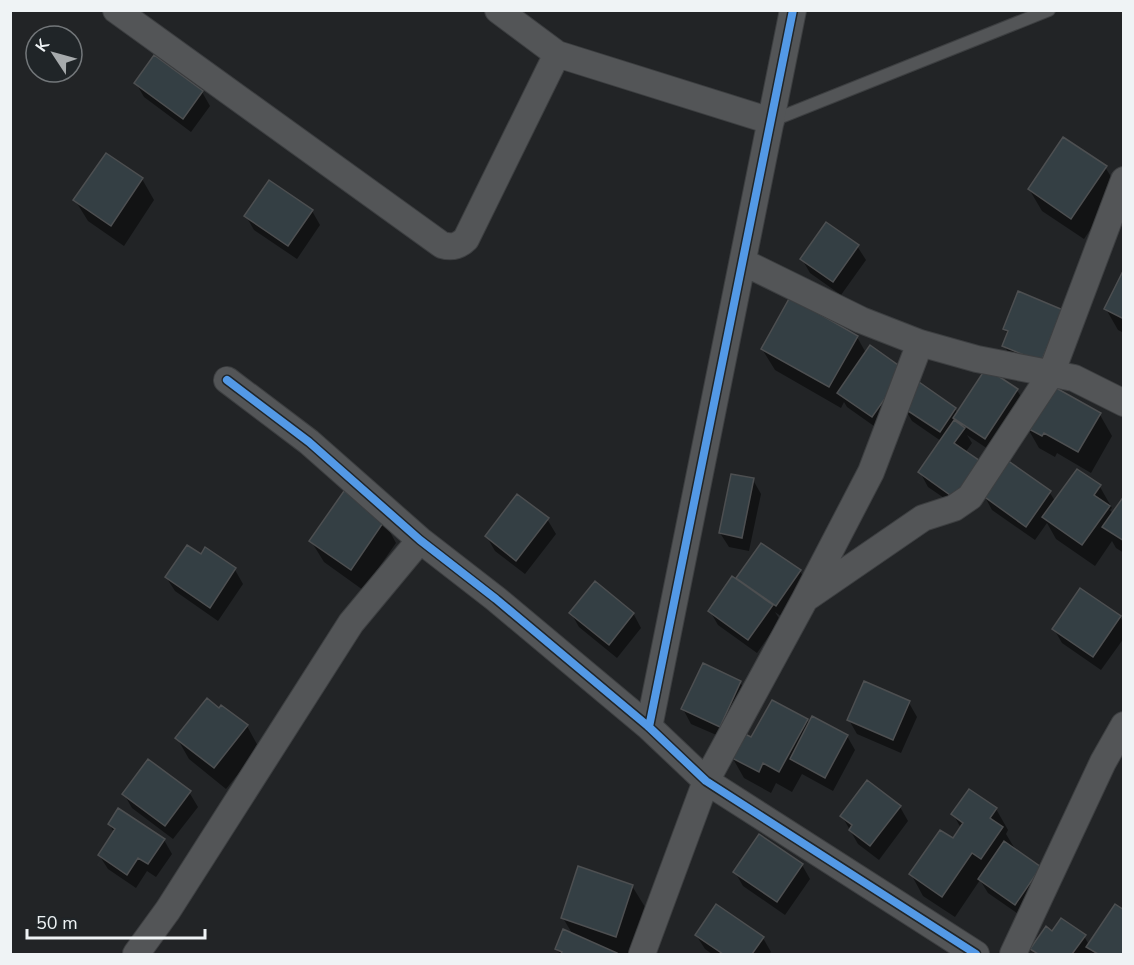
<svg xmlns="http://www.w3.org/2000/svg" width="1134" height="965" font-family="'Nunito Sans',sans-serif">
  <style>
    .shadow { fill: #0007 }
    .building { fill: #343f44; stroke: #4d4f51; stroke-width: 1.5 }
    .lines { fill: none; stroke-linecap: round; stroke-linejoin: round }
    .service-casing { stroke: #3d3f41; stroke-width: 14 }
    .minor-casing { stroke: #3d3f41; stroke-width: 28 }
    .service { stroke: #535557; stroke-width: 12 }
    .minor { stroke: #535557; stroke-width: 26 }
    .cycleway-casing { stroke: #202528; stroke-width: 11 }
    .cycleway { stroke: #5399e6; stroke-width: 8 }
  </style>
  <rect width="100%" height="100%" fill="#222426"/>
  <!-- shadow -->
  <path class="shadow" d="M155,57L202,92L210,106L191,132L144,97L136,83Z
    M1105,167L1118,188L1084,239L1042,211L1029,189Z
    M142,179L154,200L124,246L88,221L75,200Z
    M312,211L320,225L297,259L254,230L246,216Z
    M857,246L866,260L841,295L810,273L802,259Z
    M1124,272V333L1118,330L1106,309Z
    M1062,311L1053,382L1016,367L1004,345L1008,335L1004,329Z
    M857,337L866,353L904,371L881,431L847,407L844,402L841,408L775,370L762,349Z
    M1017,390L1025,404L994,453L967,435L972,443L965,453L966,513L928,487L920,472L941,441L912,421L904,407L955,409L958,414Z
    M1100,415L1112,436L1091,473L1057,453L1055,457L1039,448L1027,427Z
    M1008,462L1050,493L1055,501L1100,487L1112,508L1110,510L1113,514L1124,499V553L1116,548L1112,541L1095,566L1056,539L1047,523L1035,540L992,510L984,495Z
    M753,480L761,494L749,551L729,547L720,533Z
    M547,519L556,534L525,574L495,551L487,537Z
    M384,521L396,543L363,590L324,562L311,541Z
    M762,545L800,571L808,585L785,619L775,612L780,620L757,653L718,625L710,611L736,581Z
    M206,549L235,570L243,584L218,621L175,591L166,577L201,556Z
    M571,613H633L641,628L617,658L579,627Z
    M1120,617L1124,623V638L1101,670L1062,643L1054,629Z
    M740,682L748,696L728,740L691,724L683,709Z
    M909,703L917,717L901,753L857,734L849,720Z
    M807,720L809,724L847,736L855,750L833,791L802,774L792,792L776,783L771,793L744,778L732,757L752,739Z
    M247,726L259,748L226,789L189,759L177,738Z
    M189,792L198,807L173,839L132,808L124,794Z
    M900,807L908,821L879,860L858,844L842,816Z
    M996,809L1008,830L1006,834L1015,849L1040,868L1024,918L988,893L980,880L955,917L923,896L911,874L953,840L961,828L953,814Z
    M109,824L164,840L172,854L156,877L147,871L136,888L108,869L99,855L114,832Z
    M802,865L810,879L785,915L743,886L735,872Z
    M632,886L645,907L629,954L615,953L616,954H560L556,949L573,935L563,918Z
    M1124,912V954H1092L1091,952L1090,954H1035L1031,949L1053,933L1084,936L1089,945Z
    M696,935L763,938L771,952L769,954H712L705,949Z"/>
  <!-- building -->
  <path class="building" d="M154,55L203,91L183,119L134,83Z
    M1063,137L1107,166L1071,219L1028,189Z
    M106,153L143,178L111,226L73,200Z
    M269,180L313,210L288,246L244,216Z
    M826,222L859,245L833,282L800,259Z
    M1124,269V319L1104,309Z
    M1018,291L1063,310L1041,362L1002,346L1008,331L1003,329Z
    M790,297L858,336L829,387L761,349Z
    M870,345L905,370L872,417L837,393Z
    M986,368L1018,389L985,439L953,418Z
    M919,382L956,408L940,432L902,407Z
    M1049,384L1101,413L1078,452L1044,433L1042,436L1025,427Z
    M954,420L965,428L954,443L983,463L957,500L918,472Z
    M1007,460L1051,491L1026,527L982,495Z
    M1077,469L1101,485L1094,495L1110,506L1082,545L1042,517Z
    M731,474L754,478L742,538L719,533Z
    M344,491L385,520L351,570L309,541Z
    M517,494L549,518L516,561L485,536Z
    M1124,496V541L1102,527Z
    M761,543L801,570L776,606L736,578Z
    M187,545L201,554L205,547L236,568L210,608L165,577Z
    M732,576L773,605L748,640L708,611Z
    M595,581L634,613L609,645L569,613Z
    M1080,588L1121,616L1093,657L1052,629Z
    M703,663L741,681L720,727L681,709Z
    M864,681L910,701L893,740L847,720Z
    M207,698L219,708L221,705L248,725L214,768L175,738Z
    M772,700L808,719L779,772L763,763L759,772L730,757L743,733L751,737Z
    M812,716L848,735L825,778L790,759Z
    M148,759L191,791L165,826L122,794Z
    M867,780L901,806L870,846L849,830L852,825L840,816Z
    M969,789L997,808L990,818L1003,827L981,859L972,853L942,897L909,874L940,830L953,838L963,823L951,814Z
    M118,808L165,839L148,864L138,858L127,875L98,855L115,829L108,824Z
    M759,834L803,864L777,902L733,872Z
    M1004,841L1041,867L1015,905L978,879Z
    M578,866L633,885L616,937L561,918Z
    M716,904L764,937L752,954H723L695,935Z
    M1115,904L1124,910V954H1098L1086,947Z
    M1061,918L1086,935L1072,954H1038L1030,949L1046,926L1052,931Z
    M563,929L617,953L616,954H561L562,952L555,949Z"/>
  <g class="lines">
    <defs>
      <path id="service" d="M771,121L1049,10"/>
      <path id="minor" d="M116,10L442,245C452,248 459,246 466,239L557,54
        M498,10L557,54L771,121
        M743,262L861,320L920,343L977,359L1074,378L1124,403
        M227,380L309,442L420,540L496,599L649,727L706,781L976,954
        M808,597L923,518L954,508L970,497L1051,374L1124,180
        M649,727L793,10
        M136,954L168,910L351,623L420,540
        M642,954L706,781L805,599L871,472L920,343
        M1013,954L1103,762L1124,725"/>
    </defs>
    <!-- service casing -->
    <use href="#service" class="service-casing"/>
    <!-- minor casing -->
    <use href="#minor" class="minor-casing"/>
    <!-- service -->
    <use href="#service" class="service"/>
    <!-- minor -->
    <use href="#minor" class="minor"/>
    <defs>
      <path id="cycleway" d="M227,380L309,442L420,540L496,599L649,727L706,781L976,954
        M649,727L793,10"/>
    </defs>
    <!-- cycleway casing -->
    <use href="#cycleway" class="cycleway-casing"/>
    <!-- cycleway -->
    <use href="#cycleway" class="cycleway"/>
  </g>
  <!-- border -->
  <rect width="1134" height="965" fill="none" stroke="#eff3f5" stroke-width="24"/>
  <!-- north arrow -->
  <g transform="translate(54 54) rotate(306)"><circle r="28" fill="#202528" stroke="#73777a" stroke-width="1.5"/>
  <path d="M0-4.5L10 22L0 15L-10 22Z" fill="#a7abad"/>
  <text y="-9" font-size="16" font-weight="bold" text-anchor="middle" fill="#eff3f5">K</text>
  </g>
  <!-- scale -->
  <path d="M27 929v9h178v-9" fill="none" stroke="#eff3f5" stroke-width="3"/>
  <text x="36" y="929" font-size="18" fill="#eff3f5" stroke="#202528" stroke-width="4.5" paint-order="stroke">50 m</text>
</svg>
